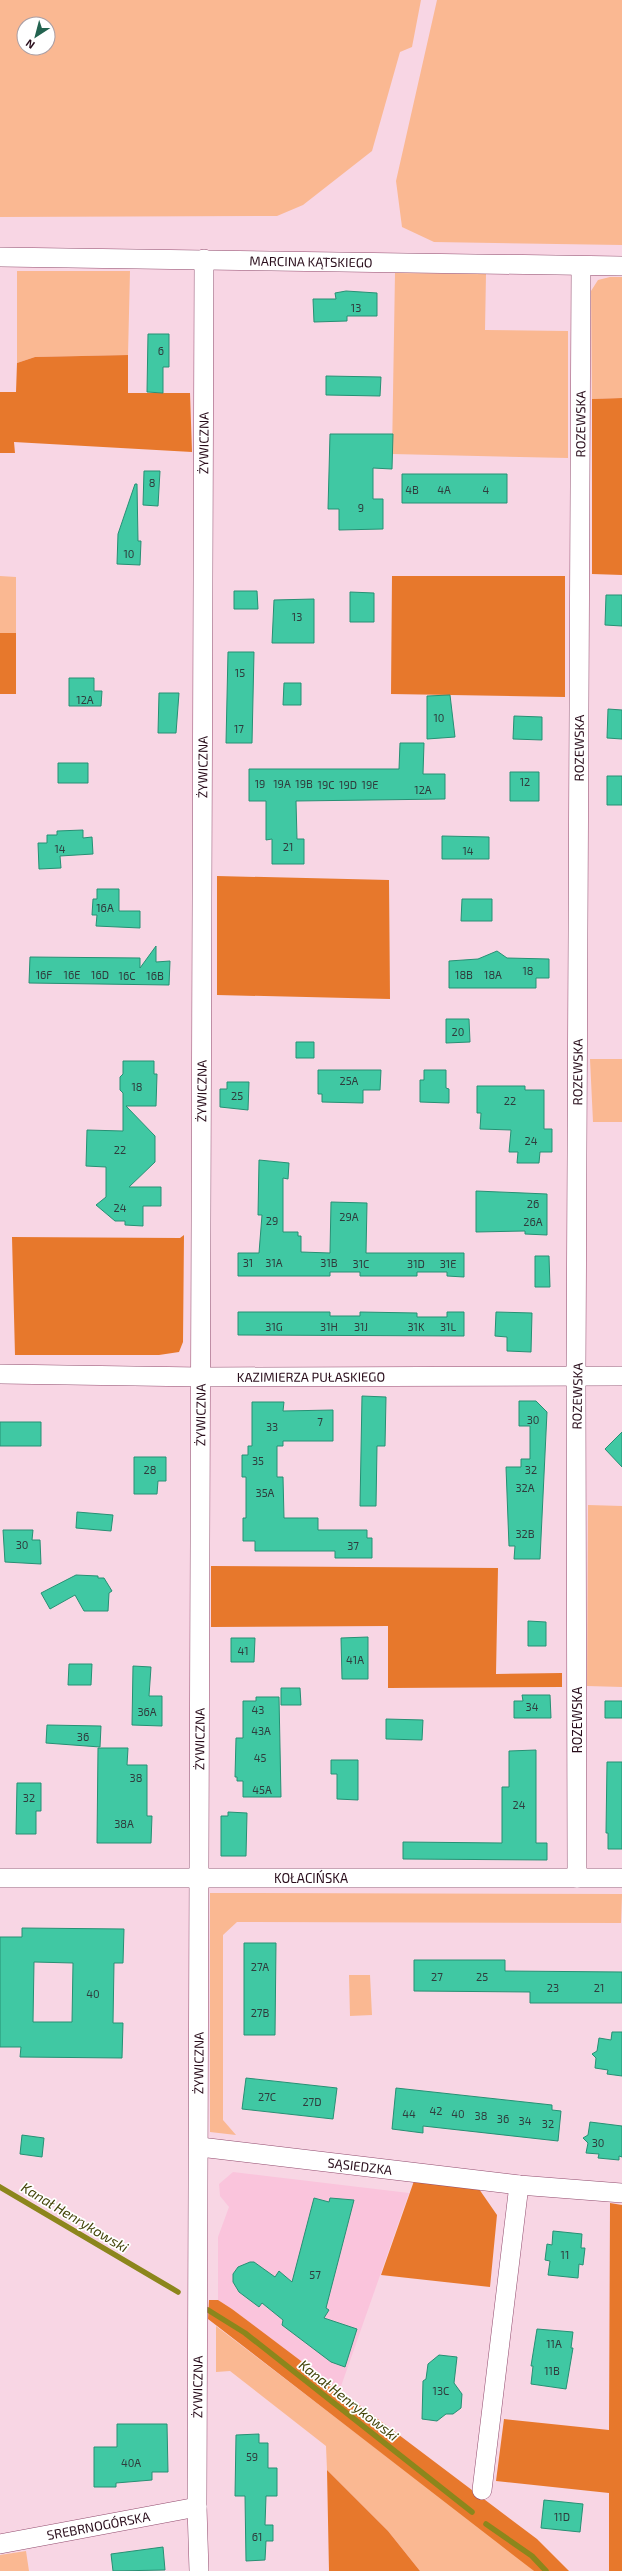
<svg xmlns="http://www.w3.org/2000/svg" width="622" height="2571" font-family="'Exo 2',sans-serif">
  <style>
    .built { fill: #fac4dc }
    .green { fill: #fab892; fill-rule: evenodd }
    .forest { fill: #e7782c }
    .lines { fill: none; stroke-linecap: round; stroke-linejoin: round }
    .stream { stroke: #8c861c; stroke-width: 5.5 }
    .building { fill: #40c8a3; stroke: #279074; fill-rule: evenodd }
    .street-casing { stroke: #914b6d; stroke-width: 20 }
    .street { stroke: #fff; stroke-width: 19 }
    .labels { text-anchor: middle; dominant-baseline: central; stroke-width: 3.5; stroke-linejoin: round; paint-order: stroke }
    .number-label { font-size: 11px; fill: #2f3c3d }
    .street-label { font-size: 13px; fill: #290d1b; stroke: #fff }
    .water-label { font-size: 14px; font-style: italic; fill: #44450a; stroke: #fff }
  </style>
  <rect width="100%" height="100%" fill="#f8d6e4"/>
  <!-- built -->
  <path class="built" d="M233,2172L409,2193L339,2392L232,2309L218,2300V2237L229,2207L220,2196L219,2184Z"/>
  <!-- green -->
  <path class="green" d="M0,0H421L412,47L400,52L372,151L303,205L277,216L0,217ZM24,24H48V48H24Z
    M437,0H622V245L434,242L402,227L396,181Z
    M17,271H130L128,355L35,357L17,363Z
    M395,273L486,274L485,330L568,331V458L392,454Z
    M610,277H622V398L592,399L591,291L598,280Z
    M0,576L16,577V633H0Z
    M590,1059H622V1122H593Z
    M588,1505L622,1506V1687L587,1686Z
    M210,1893L622,1894V1895L621,1923L237,1922L223,1935V2120L236,2135L210,2132Z
    M349,1975H370L372,2015L350,2016Z
    M216,2326L523,2561L534,2571H420L388,2531L327,2470L326,2446L230,2371L216,2372Z
    M26,2551L29,2571H0V2555Z"/>
  <!-- forest -->
  <path class="forest" d="M128,355V393H190L192,452L14,442L15,453H0V392H16L17,363L35,357Z
    M622,398V575L592,574V399Z
    M392,576H565V697L391,694Z
    M0,633H16V694H0Z
    M217,876L389,880L390,999L217,995Z
    M184,1235L183,1342L179,1352L159,1355H15L12,1237L180,1238Z
    M211,1566L498,1568L496,1674L562,1673V1687L388,1688V1626L211,1627Z
    M414,2181L479,2189L497,2215L490,2287L381,2275Z
    M610,2203L622,2205V2571H609V2493L496,2481L504,2419L609,2430Z
    M209,2300H218L232,2309L537,2539L569,2571H534L208,2319Z
    M327,2470L388,2531L420,2571H329Z"/>
  <g class="lines">
    <!-- stream -->
    <path class="stream" d="M0,2187L178,2292
      M208,2310L245,2333L472,2512
      M486,2524L532,2556L546,2571"/>
  </g>
  <!-- building -->
  <path class="building" d="M346,291L377,293V316H347V321L314,322L313,299H336L335,293Z
    M148,334H169V367H163V393L147,392Z
    M326,376L381,377L380,396L326,395Z
    M330,434H393L392,469L373,468V499H383V529L339,530V509H328Z
    M144,471H160L158,506L143,505Z
    M402,474H507V503H402Z
    M135,484H137L138,541H141L140,565L117,564L118,534Z
    M234,591H257L258,609H234Z
    M350,592L374,593V622H350Z
    M606,595H622V626L605,625Z
    M314,599V643H272L274,600Z
    M228,652H254L252,743H226Z
    M69,678H94V691H102L101,706H69Z
    M284,683H301V705H283Z
    M159,693H179L176,733H158Z
    M450,695L455,737L427,739V696Z
    M608,709L622,710V739L607,738Z
    M514,716L542,717V740L513,739Z
    M400,743H424L423,774H445V799L296,801L297,839H304V864H272V839L266,840V801H249V769H399Z
    M58,763H88V783H58Z
    M510,772H539V801H510Z
    M607,776H622V805H607Z
    M83,830V838L92,837L93,854L60,856L61,868L39,869L38,843H47V835H57V831Z
    M442,836L489,837V859H442Z
    M97,889H119V911H140V928L96,926L97,915H92L93,899H97Z
    M462,899H492V921H461Z
    M156,946V962L170,961L169,985L29,983L30,957L140,958V968Z
    M497,951L507,958L549,959V978H536V988H449V961L478,959Z
    M446,1019H469L470,1042L446,1043Z
    M296,1042H314V1058H296Z
    M123,1061H154V1074H157L156,1106H126L155,1136V1162L129,1187H161V1206H143V1226L125,1225V1221H115L96,1205L106,1197V1167L86,1166L87,1130L123,1131V1093L120,1090V1077L123,1074Z
    M318,1070H381L380,1090H363V1103L322,1102V1094H318Z
    M424,1070H446V1088L449,1089V1103L420,1102V1080H424Z
    M227,1082H249L248,1110L220,1107V1089H227Z
    M477,1086H525V1090H544V1129H552V1152H540L539,1163H517L518,1152H509L511,1130L480,1129L481,1113H477Z
    M259,1160L289,1163L288,1179L283,1178V1232H298V1236H301V1252L330,1253L331,1202L367,1203L366,1253H464V1277L447,1276V1272H417V1276H360V1272H330V1276H238V1253H259L262,1215H258Z
    M476,1191L547,1194V1235L525,1234V1231L476,1232Z
    M535,1256H549L550,1287H535Z
    M238,1312H330V1316H360V1312L417,1313V1317H447V1312H464V1336L238,1335Z
    M496,1312L532,1313L531,1352L507,1351V1337L495,1336Z
    M362,1396L386,1397L385,1446H377L376,1506H360Z
    M519,1401H536L547,1412L540,1559H514L515,1546H509L506,1467H521V1459H530V1426H519Z
    M252,1402H284L283,1411L333,1410V1441H283V1446H277V1477H283L284,1518H318V1530H367V1538H372V1558H335V1551H255V1541H243V1518H246V1477H242V1455H248V1446H252Z
    M0,1422H41V1446H0Z
    M622,1432V1467L605,1449Z
    M134,1457H166V1481H158L157,1494H134Z
    M77,1512L113,1515L111,1531L76,1528Z
    M3,1530H33L32,1540H40L41,1564L5,1562Z
    M76,1575L98,1576V1578H104L112,1591L109,1593L108,1611H84L75,1595L50,1609L41,1593Z
    M528,1621L546,1622V1646H528Z
    M368,1637V1679H342L341,1638Z
    M231,1638H255L254,1662H231Z
    M69,1664H92L91,1685H68Z
    M133,1666L151,1667L149,1696H162V1726L132,1725Z
    M281,1688H300L301,1705H281Z
    M522,1695H550L551,1718H514V1701H523Z
    M256,1697H279L281,1797H243V1781H237V1777H235L236,1738H243V1701H256Z
    M605,1701H622V1718H605Z
    M386,1719L423,1720L422,1740L386,1739Z
    M47,1725L101,1726L100,1747L46,1743Z
    M98,1748H128L127,1765H147V1816H152L151,1843H97Z
    M536,1750V1843H547V1860L403,1859V1842L502,1843V1787H509V1751Z
    M331,1760H358V1800L337,1799V1774H331Z
    M607,1762H622V1849H608V1833H606Z
    M17,1783H41V1811H36V1834H16Z
    M228,1812L247,1813L246,1856H221V1816H228Z
    M22,1928L124,1929L123,1963H114L113,2023H123L122,2058L20,2057L21,2047H0V1937H22ZM34,1962L73,1963L72,2022H33Z
    M244,1943H276L275,2035H244Z
    M414,1960H505V1971L622,1972V2003H530V1992L414,1991Z
    M612,2032H622V2076L607,2074L608,2070L595,2068L596,2058L592,2054L597,2051L599,2038L611,2040Z
    M246,2078L337,2088L333,2119L242,2109Z
    M396,2088L552,2105V2110L561,2111L558,2141L423,2126V2133L392,2129Z
    M590,2122L622,2126V2157L619,2156V2160L598,2158L599,2154L586,2153L588,2143L583,2138L588,2135Z
    M22,2135L44,2138L42,2157L20,2154Z
    M314,2198L329,2202L330,2198L354,2200L326,2308L329,2310L324,2318L357,2329L345,2367L331,2362L282,2325L283,2320L262,2303L259,2307L239,2292L233,2282V2274L238,2267L250,2262H254L275,2277L279,2271L292,2282Z
    M553,2231L582,2234L581,2248H585L583,2265L579,2264L578,2278L548,2275L550,2261L545,2260L547,2244L552,2245Z
    M537,2329L573,2332L571,2348H573L566,2389L531,2384L533,2366H531Z
    M439,2355L457,2357L454,2383L462,2394L461,2408L453,2414H446L437,2421L422,2419L423,2381L426,2379L428,2364Z
    M117,2424H167L168,2472H152V2480L116,2483V2487H94V2447H117Z
    M259,2434V2443H268V2468H277V2496H266L265,2525H273V2541H266L265,2560L246,2561L245,2496H235L236,2435Z
    M544,2500L583,2504L580,2532L541,2528Z
    M163,2547L165,2570L113,2571L111,2554Z"/>
  <g class="lines">
    <defs>
      <g id="street">
        <path id="s1" d="M0,257L622,266"/>
        <path id="s2" d="M0,1374L201,1377L622,1376"/>
        <path id="s3" d="M0,1878H622"/>
        <path id="s4" d="M577,1878L576,1376L581,266"/>
        <path id="s5" d="M200,2147L519,2185L622,2193"/>
        <path d="M482,2490L519,2185"/>
        <path id="s6" d="M0,2544L197,2507"/>
        <path id="s7" d="M199,2571L197,2507L204,259"/>
      </g>
    </defs>
    <!-- street casing -->
    <use href="#street" class="street-casing"/>
    <!-- street -->
    <use href="#street" class="street"/>
  </g>
  <g class="labels">
    <!-- number labels -->
    <g class="number-label">
      <text x="356" y="307">13</text>
      <text x="161" y="350">6</text>
      <text x="152" y="482">8</text>
      <text x="412" y="489">4B</text>
      <text x="444" y="489">4A</text>
      <text x="486" y="489">4</text>
      <text x="361" y="507">9</text>
      <text x="129" y="553">10</text>
      <text x="297" y="616">13</text>
      <text x="240" y="672">15</text>
      <text x="85" y="699">12A</text>
      <text x="439" y="717">10</text>
      <text x="239" y="728">17</text>
      <text x="525" y="781">12</text>
      <text x="260" y="783">19</text>
      <text x="282" y="783">19A</text>
      <text x="304" y="783">19B</text>
      <text x="326" y="784">19C</text>
      <text x="348" y="784">19D</text>
      <text x="370" y="784">19E</text>
      <text x="423" y="789">12A</text>
      <text x="288" y="846">21</text>
      <text x="60" y="848">14</text>
      <text x="468" y="850">14</text>
      <text x="105" y="907">16A</text>
      <text x="528" y="970">18</text>
      <text x="44" y="974">16F</text>
      <text x="72" y="974">16E</text>
      <text x="100" y="974">16D</text>
      <text x="464" y="974">18B</text>
      <text x="493" y="974">18A</text>
      <text x="127" y="975">16C</text>
      <text x="155" y="975">16B</text>
      <text x="458" y="1031">20</text>
      <text x="349" y="1080">25A</text>
      <text x="137" y="1086">18</text>
      <text x="237" y="1095">25</text>
      <text x="510" y="1100">22</text>
      <text x="531" y="1140">24</text>
      <text x="120" y="1149">22</text>
      <text x="533" y="1203">26</text>
      <text x="120" y="1207">24</text>
      <text x="349" y="1216">29A</text>
      <text x="272" y="1220">29</text>
      <text x="533" y="1221">26A</text>
      <text x="248" y="1262">31</text>
      <text x="274" y="1262">31A</text>
      <text x="329" y="1262">31B</text>
      <text x="361" y="1263">31C</text>
      <text x="416" y="1263">31D</text>
      <text x="448" y="1263">31E</text>
      <text x="274" y="1326">31G</text>
      <text x="329" y="1326">31H</text>
      <text x="361" y="1326">31J</text>
      <text x="416" y="1326">31K</text>
      <text x="448" y="1326">31L</text>
      <text x="533" y="1419">30</text>
      <text x="320" y="1421">7</text>
      <text x="272" y="1426">33</text>
      <text x="258" y="1460">35</text>
      <text x="150" y="1469">28</text>
      <text x="531" y="1469">32</text>
      <text x="525" y="1487">32A</text>
      <text x="265" y="1492">35A</text>
      <text x="525" y="1533">32B</text>
      <text x="22" y="1544">30</text>
      <text x="353" y="1545">37</text>
      <text x="243" y="1650">41</text>
      <text x="355" y="1659">41A</text>
      <text x="532" y="1706">34</text>
      <text x="258" y="1709">43</text>
      <text x="147" y="1711">36A</text>
      <text x="261" y="1730">43A</text>
      <text x="83" y="1736">36</text>
      <text x="260" y="1757">45</text>
      <text x="136" y="1777">38</text>
      <text x="262" y="1789">45A</text>
      <text x="29" y="1797">32</text>
      <text x="519" y="1804">24</text>
      <text x="124" y="1823">38A</text>
      <text x="260" y="1966">27A</text>
      <text x="437" y="1976">27</text>
      <text x="482" y="1976">25</text>
      <text x="553" y="1987">23</text>
      <text x="599" y="1987">21</text>
      <text x="93" y="1993">40</text>
      <text x="260" y="2012">27B</text>
      <text x="267" y="2096">27C</text>
      <text x="312" y="2101">27D</text>
      <text x="436" y="2110">42</text>
      <text x="409" y="2113">44</text>
      <text x="458" y="2113">40</text>
      <text x="481" y="2115">38</text>
      <text x="503" y="2118">36</text>
      <text x="525" y="2120">34</text>
      <text x="548" y="2123">32</text>
      <text x="598" y="2142">30</text>
      <text x="565" y="2254">11</text>
      <text x="315" y="2274">57</text>
      <text x="554" y="2343">11A</text>
      <text x="552" y="2370">11B</text>
      <text x="441" y="2390">13C</text>
      <text x="252" y="2456">59</text>
      <text x="131" y="2462">40A</text>
      <text x="562" y="2516">11D</text>
      <text x="257" y="2536">61</text>
    </g>
    <!-- street labels -->
    <g class="street-label">
      <text stroke="none"><textPath href="#s1" startOffset="311">MARCINA KĄTSKIEGO</textPath></text>
      <text stroke="none"><textPath href="#s4" startOffset="1454">ROZEWSKA</textPath></text>
      <text stroke="none"><textPath href="#s7" startOffset="2128">ŻYWICZNA</textPath></text>
      <text stroke="none"><textPath href="#s4" startOffset="1130">ROZEWSKA</textPath></text>
      <text stroke="none"><textPath href="#s7" startOffset="1804">ŻYWICZNA</textPath></text>
      <text stroke="none"><textPath href="#s4" startOffset="806">ROZEWSKA</textPath></text>
      <text stroke="none"><textPath href="#s7" startOffset="1480">ŻYWICZNA</textPath></text>
      <text stroke="none"><textPath href="#s2" startOffset="311">KAZIMIERZA PUŁASKIEGO</textPath></text>
      <text transform="translate(577 1396) rotate(-89)">ROZEWSKA</text>
      <text stroke="none"><textPath href="#s7" startOffset="1156">ŻYWICZNA</textPath></text>
      <text transform="translate(577 1720) rotate(-90)">ROZEWSKA</text>
      <text stroke="none"><textPath href="#s7" startOffset="832">ŻYWICZNA</textPath></text>
      <text stroke="none"><textPath href="#s3" startOffset="311">KOŁACIŃSKA</textPath></text>
      <text stroke="none"><textPath href="#s7" startOffset="508">ŻYWICZNA</textPath></text>
      <text stroke="none"><textPath href="#s5" startOffset="161">SĄSIEDZKA</textPath></text>
      <text stroke="none"><textPath href="#s7" startOffset="184">ŻYWICZNA</textPath></text>
      <text stroke="none"><textPath href="#s6" startOffset="100">SREBRNOGÓRSKA</textPath></text>
    </g>
    <!-- water labels -->
    <g class="water-label">
      <text transform="translate(75 2217) rotate(31)">Kanał Henrykowski</text>
      <text transform="translate(349 2400) rotate(38)">Kanał Henrykowski</text>
    </g>
  </g>
  <!-- north arrow -->
  <g transform="translate(36 36) rotate(216)"><circle r="19" fill="#ffffff" stroke="#a99ea4"/>
  <path d="M0-3L7 15L0 10L-7 15Z" fill="#236350"/>
  <text y="-6" font-size="11" font-weight="bold" text-anchor="middle" fill="#290d1b">N</text>
  </g>
</svg>
